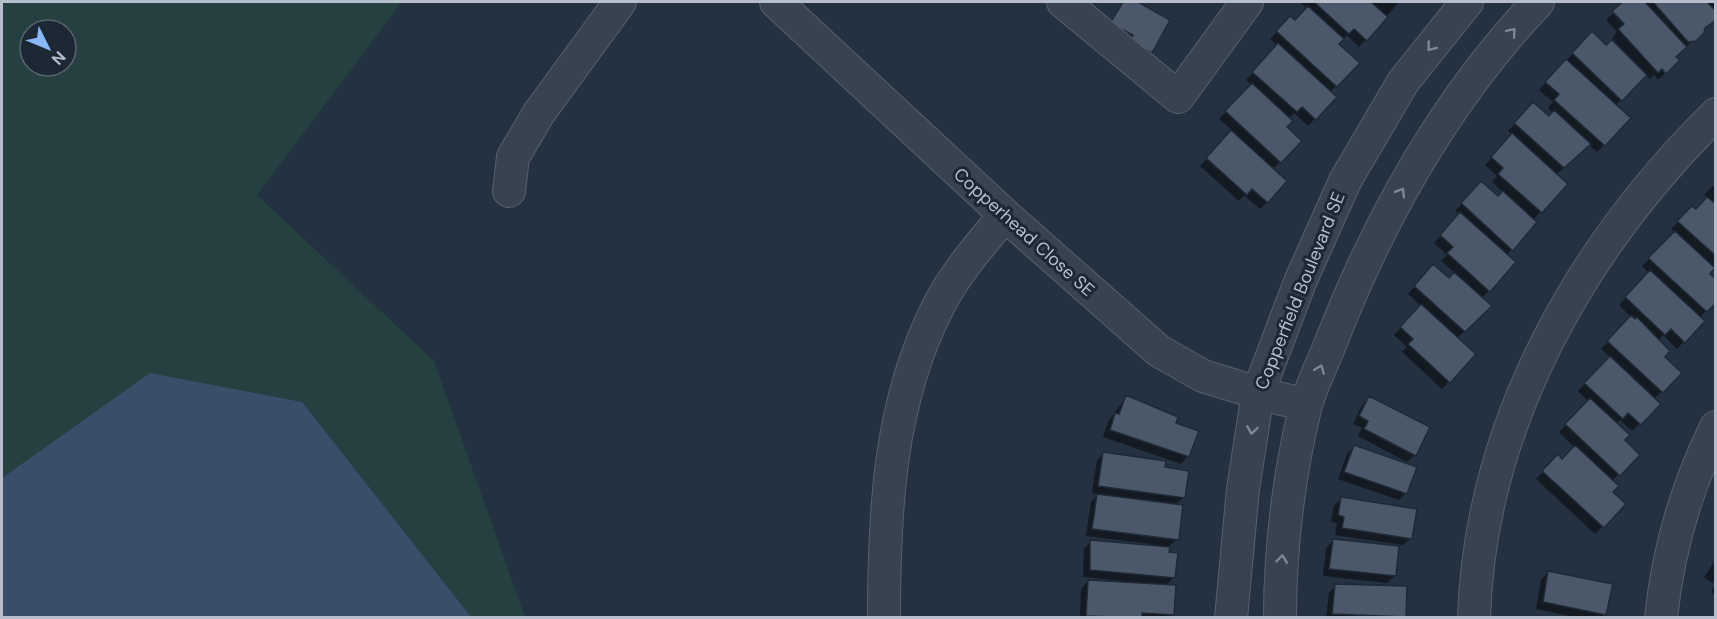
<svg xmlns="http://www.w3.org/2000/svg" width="1717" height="619" font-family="'DM Sans',sans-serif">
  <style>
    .green { fill: #263f41; fill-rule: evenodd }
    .water { fill: #394f69 }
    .shadow { fill: #0007 }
    .building { fill: #4a5869; stroke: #1f2a37; stroke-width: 1.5 }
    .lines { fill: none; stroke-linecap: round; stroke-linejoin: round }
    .minor-casing { stroke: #56616d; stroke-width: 34 }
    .minor { stroke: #38434f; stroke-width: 32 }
    .oneway { stroke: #7d8793 }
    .labels { text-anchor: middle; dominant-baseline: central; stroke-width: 6; stroke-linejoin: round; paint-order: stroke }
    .street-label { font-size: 18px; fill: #b5beca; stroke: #1d2835 }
  </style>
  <rect width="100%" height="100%" fill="#243140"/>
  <!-- green -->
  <path class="green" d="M2,2H402L257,195L434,361L525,617H2ZM30,30H66V66H30Z"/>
  <!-- water -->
  <path class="water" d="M150,373L302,402L471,617H2V478Z"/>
  <!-- shadow -->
  <path class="shadow" d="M1122,2H1135L1168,20L1148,56L1108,27Z
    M1300,2H1399L1359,47L1347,35L1337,44L1358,63L1330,92L1335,97L1308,126L1294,113L1288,119L1285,127L1300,141L1272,170L1267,202L1260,209L1244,195L1239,201L1200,166L1233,131L1219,119L1252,85L1246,80L1278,46L1270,39L1283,25L1295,22L1307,9Z
    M1625,2H1716V19L1675,57L1678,60L1658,80L1654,75L1650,79L1646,74L1615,106L1604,145L1597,152L1588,144L1556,175L1566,184L1533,220L1507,255L1489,291L1481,298L1490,306L1457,338L1474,354L1442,389L1402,352L1407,347L1394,335L1421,306L1408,294L1426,273L1448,280L1455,273L1441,261L1447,255L1434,243L1460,215L1455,211L1481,183L1498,198L1504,193L1492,182L1497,176L1485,165L1513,135L1508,131L1526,111L1548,118L1553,113L1548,108L1553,102L1539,90L1566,61L1592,34L1606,47H1620L1612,38L1617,32L1606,20Z
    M1716,183V268L1708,274L1716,301L1699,318L1703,321L1677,349L1663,335L1657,341L1663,357L1680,373L1654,399L1659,404L1632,431L1620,420L1616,424L1623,440L1638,455L1612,481L1611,492L1624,504L1595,534L1536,479L1558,457L1562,461L1575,448L1559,432L1588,401L1578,391L1610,357L1601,349L1631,317L1619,305L1649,273L1642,266L1675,233L1671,229L1692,208L1696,211L1708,198L1704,195Z
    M1126,397L1174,423L1188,456L1181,464L1103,437L1108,422Z
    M1369,398L1414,455L1407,462L1358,436L1362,428L1353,424L1362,405Z
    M1354,447L1406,493L1399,500L1338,479L1347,454Z
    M1104,453L1164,468L1183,498L1175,505L1177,539L1169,546L1168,553L1174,577L1165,586L1173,614L1169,618H1080L1081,589L1088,581L1121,583L1122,581L1083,577L1084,549L1091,541L1149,547L1150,544L1086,536L1091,502L1099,494L1092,493L1097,460Z
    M1341,499L1411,538L1403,545L1335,535L1337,523L1331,522L1334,506Z
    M1333,541L1395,576L1387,583L1323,576L1326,548Z
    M1716,558V595L1711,592L1715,584L1704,578Z
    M1548,572L1605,614L1601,618H1579L1536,609L1541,580Z
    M1336,585L1405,616L1326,618L1329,593Z"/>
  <!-- building -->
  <path class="building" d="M1123,2H1138L1170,20L1152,53L1130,41L1133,35L1110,23Z
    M1314,2H1371L1388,17L1367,41L1354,29L1349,34Z
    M1623,2H1645L1687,47L1676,57L1680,60L1666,74L1662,69L1658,73L1618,29L1624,24L1612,11Z
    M1653,2H1707L1716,11V20L1705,28L1704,33L1696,41L1688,42Z
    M1308,6L1344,39L1339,44L1360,63L1337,87L1276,31L1290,16L1295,20Z
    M1592,31L1606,45L1612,40L1647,75L1622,101L1572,53Z
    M1278,43L1337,97L1316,120L1302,107L1297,112L1252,72Z
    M1566,59L1631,118L1605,146L1554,100L1559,94L1545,82Z
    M1252,83L1293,121L1287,127L1302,141L1281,163L1225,111Z
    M1533,102L1549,116L1554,110L1591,144L1564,168L1514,123Z
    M1231,130L1287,181L1268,203L1252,189L1247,195L1206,158Z
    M1512,133L1568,184L1542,213L1498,174L1503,168L1491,157Z
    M1481,181L1498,196L1503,191L1537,222L1513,251L1461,203Z
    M1707,197L1716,204V256L1677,221L1692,206L1696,209Z
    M1460,212L1516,262L1490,292L1447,253L1453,247L1440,235Z
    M1675,231L1715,268L1710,274L1716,279V303L1707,312L1648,258Z
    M1433,264L1449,278L1454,272L1492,306L1465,332L1414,286Z
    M1650,270L1705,321L1685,343L1671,329L1665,335L1625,297Z
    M1421,304L1476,354L1450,383L1408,344L1413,339L1400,327Z
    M1631,315L1635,319L1637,317L1670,351L1665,357L1682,373L1663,393L1607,341Z
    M1610,356L1661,404L1641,425L1628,413L1623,419L1584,383Z
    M1126,395L1178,417L1176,423L1199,431L1189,457L1110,430L1115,413L1119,414Z
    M1369,396L1430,427L1416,456L1364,429L1368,421L1359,416Z
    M1590,398L1630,435L1625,440L1640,455L1620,476L1565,424Z
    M1354,445L1417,467L1407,494L1344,472Z
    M1575,445L1619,486L1613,492L1626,504L1604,528L1542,471L1558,454L1562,459Z
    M1103,452L1166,461L1165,467L1189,471L1185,498L1098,486Z
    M1097,494L1183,505L1179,540L1092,529Z
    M1341,497L1417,509L1412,539L1342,528L1344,517L1338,515Z
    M1333,539L1399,546L1396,576L1329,569Z
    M1090,540L1170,547L1169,552L1178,553L1175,578L1090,570Z
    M1548,571L1613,584L1606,615L1543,602Z
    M1088,580L1176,585L1174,615L1142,613V618L1086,616Z
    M1335,584L1407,586L1406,617L1332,614Z"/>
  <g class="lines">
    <defs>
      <path id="minor" d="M776,2L1005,215L1159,351L1203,376L1258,393L1306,405
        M1063,2L1178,97L1247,2
        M509,191L513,157L539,113L620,2
        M884,618C884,512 889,403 938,307C955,273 981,244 1005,215
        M1231,618L1243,489L1258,393L1300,282L1345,181L1403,82L1467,2
        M1280,618C1280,549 1289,472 1306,405C1312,384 1323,363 1331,342C1379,219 1447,98 1538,2
        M1474,618C1480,424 1581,247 1716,114
        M1661,618C1668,549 1686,488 1716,427"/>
    </defs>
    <!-- minor casing -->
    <use href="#minor" class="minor-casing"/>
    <!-- minor -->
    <use href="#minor" class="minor"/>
  </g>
  <!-- one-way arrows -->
  <defs><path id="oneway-chevron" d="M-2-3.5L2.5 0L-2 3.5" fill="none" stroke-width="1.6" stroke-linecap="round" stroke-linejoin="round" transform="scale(1.5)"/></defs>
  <g class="oneway">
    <use href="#oneway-chevron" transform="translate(1512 32) rotate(-50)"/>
    <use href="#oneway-chevron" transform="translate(1431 47) rotate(128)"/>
    <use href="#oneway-chevron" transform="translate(1401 192) rotate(-59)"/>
    <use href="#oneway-chevron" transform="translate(1320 369) rotate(-69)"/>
    <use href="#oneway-chevron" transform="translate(1252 430) rotate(99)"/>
    <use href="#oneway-chevron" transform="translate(1282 559) rotate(-83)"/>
  </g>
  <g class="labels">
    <!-- street labels -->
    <g class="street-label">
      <text transform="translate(1024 232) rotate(42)">Copperhead Close SE</text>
      <text transform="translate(1300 291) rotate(-68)">Copperfield Boulevard SE</text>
    </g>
  </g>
  <!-- border -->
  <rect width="1717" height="619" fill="none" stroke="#b5beca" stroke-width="6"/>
  <!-- north arrow -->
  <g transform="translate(48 48) rotate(133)"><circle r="28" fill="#1d2835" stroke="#5a6471" stroke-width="1.5"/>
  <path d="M0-4.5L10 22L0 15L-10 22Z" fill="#89b9fa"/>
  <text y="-9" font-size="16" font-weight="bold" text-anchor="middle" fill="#b5beca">N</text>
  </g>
</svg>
